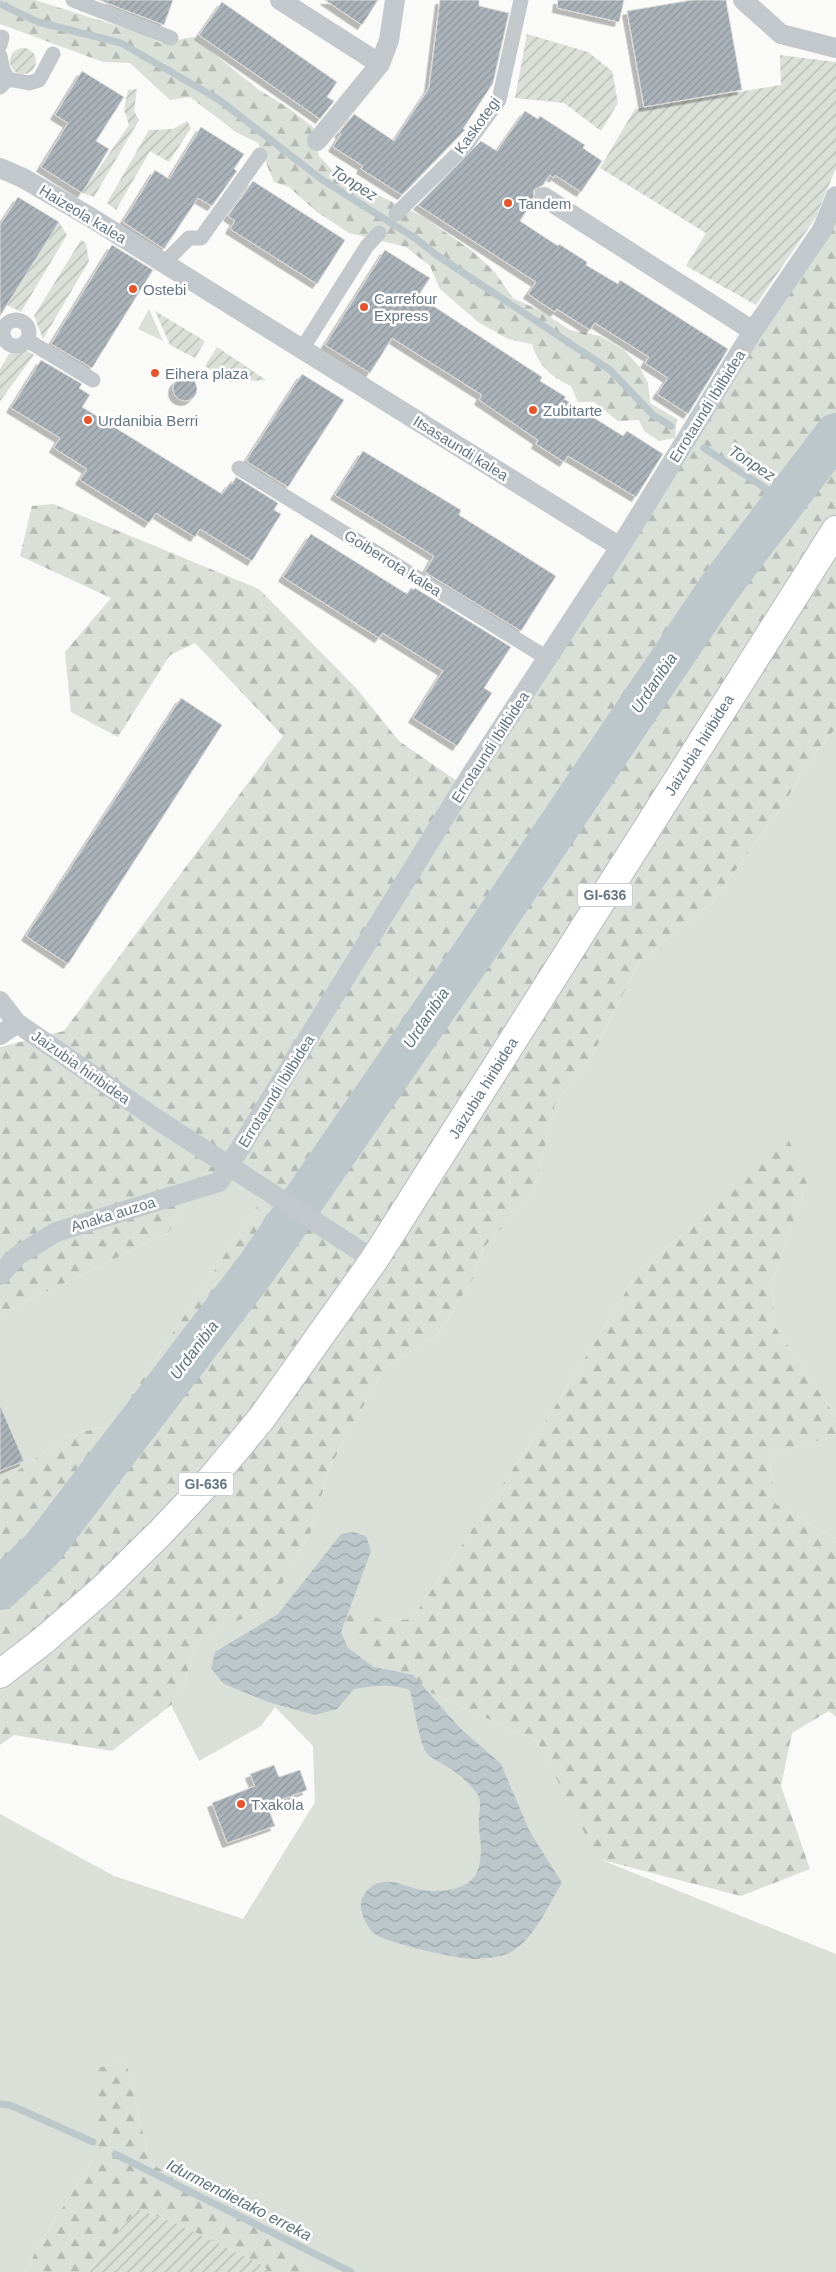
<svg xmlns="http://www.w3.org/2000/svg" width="836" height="2272" font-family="Arial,sans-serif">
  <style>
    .grass { fill: #dadfd7 }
    .forest { fill: url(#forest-firs) }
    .garden { fill: url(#garden-furrows) }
    .water { fill: url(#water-waves) }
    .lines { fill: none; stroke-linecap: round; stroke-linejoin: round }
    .stream { stroke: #bbc7cb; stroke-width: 7 }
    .river { stroke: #bbc7cb; stroke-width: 42 }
    .building { fill: url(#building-hatch); stroke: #dcdcda; filter: url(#shadow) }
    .primary-casing { stroke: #b5babe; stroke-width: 30 }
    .pedestrian { stroke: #c3c8cc; stroke-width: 15 }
    .minor { stroke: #c3c8cc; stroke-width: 20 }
    .primary { stroke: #fff; stroke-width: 28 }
    .poi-dot { fill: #e4572e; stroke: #fff; stroke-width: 2 }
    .labels { text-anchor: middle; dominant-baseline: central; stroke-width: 5; stroke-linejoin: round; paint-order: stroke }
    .shield { fill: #fff; stroke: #939fa8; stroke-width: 1 }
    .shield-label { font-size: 14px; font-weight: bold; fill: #657683 }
    .street-label { font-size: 15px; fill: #657683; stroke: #fff }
    .poi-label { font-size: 15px; fill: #657683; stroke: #fff; text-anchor: start }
    .water-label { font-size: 16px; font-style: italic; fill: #60757c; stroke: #fff }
  </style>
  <defs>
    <pattern id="forest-firs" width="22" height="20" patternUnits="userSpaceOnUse" patternTransform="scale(1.25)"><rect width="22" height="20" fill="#dadfd7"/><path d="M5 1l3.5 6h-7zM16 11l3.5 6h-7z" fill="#b4b9b4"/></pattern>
    <pattern id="garden-furrows" width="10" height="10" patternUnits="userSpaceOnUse" patternTransform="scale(1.25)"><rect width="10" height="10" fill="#dadfd7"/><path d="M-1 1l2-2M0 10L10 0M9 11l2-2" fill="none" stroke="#b4b9b4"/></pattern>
    <pattern id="water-waves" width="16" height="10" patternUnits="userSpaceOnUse" patternTransform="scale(1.25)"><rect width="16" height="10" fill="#bbc7cb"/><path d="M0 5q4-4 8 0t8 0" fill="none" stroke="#9ca6aa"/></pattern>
    <pattern id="building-hatch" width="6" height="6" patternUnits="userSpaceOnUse" patternTransform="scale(1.25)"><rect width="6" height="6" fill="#aab3b9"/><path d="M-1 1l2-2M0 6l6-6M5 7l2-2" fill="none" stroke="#8e969c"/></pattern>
    <filter id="shadow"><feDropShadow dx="-4.5" dy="4.5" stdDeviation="0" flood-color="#0004"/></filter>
  </defs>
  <rect width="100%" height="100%" fill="#fafaf8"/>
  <!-- grass -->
  <path class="grass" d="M149,309L163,341L138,329Z
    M836,728V1417L775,1327L772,1282L807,1184L708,1213L638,1272L556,1405L412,1619L384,1621L351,1607L398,1678L537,1741L599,1859L836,1954V2272H307L300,2249L150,2163L126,2061L94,2069V2158L38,2246L26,2272H0V1814L114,1876L243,1919L315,1802L313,1746L275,1707L261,1726L199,1761L171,1705L185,1684L195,1641L271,1604L311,1531L330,1467L384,1368L438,1334L474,1277L484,1247L534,1193L555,1104L592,1056L639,962L710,905L779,811L816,752Z
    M229,1165L267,1191L112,1425L69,1435L0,1483V1314L168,1233L192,1194Z
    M836,1436V1539L776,1504L769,1454Z"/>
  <!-- forest -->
  <path class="forest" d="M0,0H35L140,33L160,43L193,37L259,90L287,107L313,127L319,156L338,176L422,216L471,250L494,271L513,298L541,311L570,330L600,336L624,350L639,366L648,383L650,403L677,419L675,438L659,441L644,431L639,420L618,421L594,402H578L571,386C551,377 538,365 532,344L508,339L478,322L440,289L430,266L406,247L349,233L317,212L289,187L274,182L258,143L236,132L190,97L170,100L130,63L103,62L0,24Z
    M836,194V728L816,752L779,811L710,905L639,962L592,1056L555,1104L534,1193L484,1247L474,1277L438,1334L384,1368L330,1467L311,1531L271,1605L195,1641L185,1684L171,1705L112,1751L14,1735L0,1745V1483L69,1435L112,1425L267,1191L229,1165L192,1194L168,1233L0,1314V1047L64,1031L283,736L195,643L170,655L118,737L71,712L65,652L111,598L20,556L32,506L53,504L259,589L357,689L399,741L467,788L486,771L595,586Z
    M786,1133L807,1184L772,1282L775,1327L836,1417V1436L769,1454L776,1504L836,1539V1717L829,1711L792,1733L781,1786L810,1869L741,1896L598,1859L537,1741L398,1678L341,1623L351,1606L384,1621L412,1619L556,1405L638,1272L708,1213Z
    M126,2061L150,2163L300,2249L307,2272H268L264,2266L180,2225L138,2209L104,2249L90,2272H26L38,2246L94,2158L93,2069Z"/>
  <!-- garden -->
  <path class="garden" d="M527,34L588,52L612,71L618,103L601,131L564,103L515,98Z
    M10 61a13 13 0 1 1 26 0a13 13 0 1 1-26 0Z
    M780,55L836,62V168L816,217L756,305L686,266L706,233L600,168L635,109L781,85Z
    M137,89L134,111L139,120L94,197L82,193L129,125L124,110L128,90Z
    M187,121L191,128L169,162L150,151L116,210L107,203L149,130L173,129Z
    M59,222L67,235L21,312L7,305Z
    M81,240L86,243L89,261L43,339L34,316Z
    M155,311L205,341L195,358L170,345Z
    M217,347L266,380L230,382L205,366Z
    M26,350L34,355L0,401V369L9,354Z
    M138,2209L180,2225L264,2266L268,2272H90L104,2249Z"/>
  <!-- water -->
  <path class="water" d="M353,1532L366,1536L371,1551L341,1632L348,1648L374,1667L413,1675L460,1728L501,1764L529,1830L562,1883C547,1907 535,1938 511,1952C503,1957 483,1959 474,1959C458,1959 387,1943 375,1934C368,1929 361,1915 361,1907C360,1891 376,1880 391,1882C400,1883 409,1887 417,1889C435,1893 466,1892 476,1874C483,1860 481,1843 479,1829C477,1818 483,1806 478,1795C474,1788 461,1776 454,1771C445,1764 433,1761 426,1752C420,1744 413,1702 410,1690C393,1683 372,1686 354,1689L337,1709L315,1715L268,1702L224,1684L211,1668L215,1652L278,1614L341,1534Z"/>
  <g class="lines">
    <!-- stream -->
    <path class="stream" d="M0,4L38,22L121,43L218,99L321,179L415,238L435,254L610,370L653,415L671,426
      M704,448L785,501
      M0,2104L10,2105L93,2142
      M115,2154L351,2272"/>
    <!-- river -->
    <path class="river" d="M0,1589L43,1548L258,1266L474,952L719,588L836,434"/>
  </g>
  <!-- building -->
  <path class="building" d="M99,0H173L164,25Z
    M325,0H378L362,25Z
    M440,0H479V6L509,13L493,83L463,129L465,130L402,195L361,169L363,166L333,147L341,134L339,133L354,114L394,141L429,88Z
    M558,0H624L619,22L557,8Z
    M692,0H726L742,90L644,107L627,11Z
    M222,2L337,82L327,97L334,101L320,119L199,35Z
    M82,71L124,97L96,141L109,149L82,193L41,167L68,123L55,115Z
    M525,111L538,119L540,116L585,145L583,148L602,161L581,192L555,175L554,178L550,175L543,185L534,190L533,201L520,221L558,246L559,244L587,262L586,265L618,284L620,280L728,349L688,414L657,394L668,378L645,363L649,357L595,323L590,330L557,309L555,312L528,294L536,282L418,205L481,141L497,151Z
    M201,127L244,154L234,169L237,171L212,206L198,198L164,249L123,222L155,170L169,179Z
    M253,181L345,240L317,284L230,229L235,221L228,216Z
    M18,197L59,222L0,316V225Z
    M112,245L153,270L92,368L51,344Z
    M385,250L430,278L418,296L542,377L540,381L566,397L564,399L623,436L627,431L663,454L636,497L568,456L564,462L536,444L538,440L479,400L482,395L392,338L370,373L325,345Z
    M41,360L82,384L79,388L90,395L82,407L222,494L230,483L232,484L236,477L278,503L274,510L281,514L252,561L200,529L195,537L156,513L149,523L80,480L87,469L54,448L60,438L11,408Z
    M302,374L344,400L288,487L246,461Z
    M173 389a12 12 0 1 1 24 0a12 12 0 1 1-24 0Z
    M363,451L461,510L459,515L556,576L521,631L425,572L434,556L335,495Z
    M311,534L407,594L411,588L414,590L415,588L511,647L484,688L492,693L457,746L413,718L443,671L383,633L379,638L283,577Z
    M181,698L222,725L68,964L26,936Z
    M0,1405L24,1461L0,1471Z
    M274,1765L279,1777L300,1770L307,1790L267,1805L275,1826L227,1843L212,1803L255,1786L250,1774Z"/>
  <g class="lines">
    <defs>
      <path id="primary" d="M0,1674L44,1640L104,1588L160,1533L212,1478L261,1419L374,1260L836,530"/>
    </defs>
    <!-- primary casing -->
    <use href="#primary" class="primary-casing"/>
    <!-- pedestrian -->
    <path class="pedestrian" d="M73,0L171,38
      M0,45L2,37
      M0,56L3,70L8,79
      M0,87L8,79L29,83L39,80L53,54
      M396,214L466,145L499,100L521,0
      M164,263L189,238H201L260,155
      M3 333a13 13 0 1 1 26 0a13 13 0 1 1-26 0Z
      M27,340L93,380
      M302,349L367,246L379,233
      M239,468L547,658"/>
    <!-- minor -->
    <path class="minor" d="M280,0L380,64L317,141
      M743,0L781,34L836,48
      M380,64L389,40L395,0
      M0,168L23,178L90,217L620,547
      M544,197L753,331
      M0,1001L17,1023L155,1118L374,1260
      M0,1035L17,1023
      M0,1275L17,1256L56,1232L219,1182L472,773L620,547L753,331L822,230L836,196"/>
    <!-- primary -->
    <use href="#primary" class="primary"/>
  </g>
  <!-- markers -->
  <g class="poi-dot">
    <circle cx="508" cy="203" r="5"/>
    <circle cx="133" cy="289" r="5"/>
    <circle cx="364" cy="307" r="5"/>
    <circle cx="155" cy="373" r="5"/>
    <circle cx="533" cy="410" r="5"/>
    <circle cx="88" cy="420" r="5"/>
    <circle cx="241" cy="1804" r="5"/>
  </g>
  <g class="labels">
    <!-- shield labels -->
    <g class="shield">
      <rect x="577.5" y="883.5" width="55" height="23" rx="4"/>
      <rect x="178.5" y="1472.5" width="55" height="23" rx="4"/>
    </g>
    <g class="shield-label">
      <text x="605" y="895">GI-636</text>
      <text x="206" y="1484">GI-636</text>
    </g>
    <!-- street labels -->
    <g class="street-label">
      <text transform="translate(477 125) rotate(-54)">Kaskotegi</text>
      <text transform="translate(83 214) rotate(31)">Haizeola kalea</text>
      <text transform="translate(707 406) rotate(-58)">Errotaundi Ibilbidea</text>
      <text transform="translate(461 448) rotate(32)">Itsasaundi kalea</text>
      <text transform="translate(393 563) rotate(32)">Goiberrota kalea</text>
      <text transform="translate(699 745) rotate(-58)">Jaizubia hiribidea</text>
      <text transform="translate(490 747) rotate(-57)">Errotaundi Ibilbidea</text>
      <text transform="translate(81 1067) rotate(35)">Jaizubia hiribidea</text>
      <text transform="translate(483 1088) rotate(-58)">Jaizubia hiribidea</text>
      <text transform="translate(276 1091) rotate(-58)">Errotaundi Ibilbidea</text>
      <text transform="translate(113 1214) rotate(-17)">Anaka auzoa</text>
    </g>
    <!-- poi labels -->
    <g class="poi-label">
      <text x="518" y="203">Tandem</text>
      <text x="143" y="289">Ostebi</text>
      <text x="374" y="298">Carrefour<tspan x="374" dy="17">Express</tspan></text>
      <text x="165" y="373">Eihera plaza</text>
      <text x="543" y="410">Zubitarte</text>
      <text x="98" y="420">Urdanibia Berri</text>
      <text x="251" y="1804">Txakola</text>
    </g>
    <!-- water labels -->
    <g class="water-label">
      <text transform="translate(354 183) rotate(32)">Tonpez</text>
      <text transform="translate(752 463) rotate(33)">Tonpez</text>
      <text transform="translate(654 683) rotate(-56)">Urdanibia</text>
      <text transform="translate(426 1018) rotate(-56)">Urdanibia</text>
      <text transform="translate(194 1350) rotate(-53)">Urdanibia</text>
      <text transform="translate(239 2200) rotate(27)">Idurmendietako erreka</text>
    </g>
  </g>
</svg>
